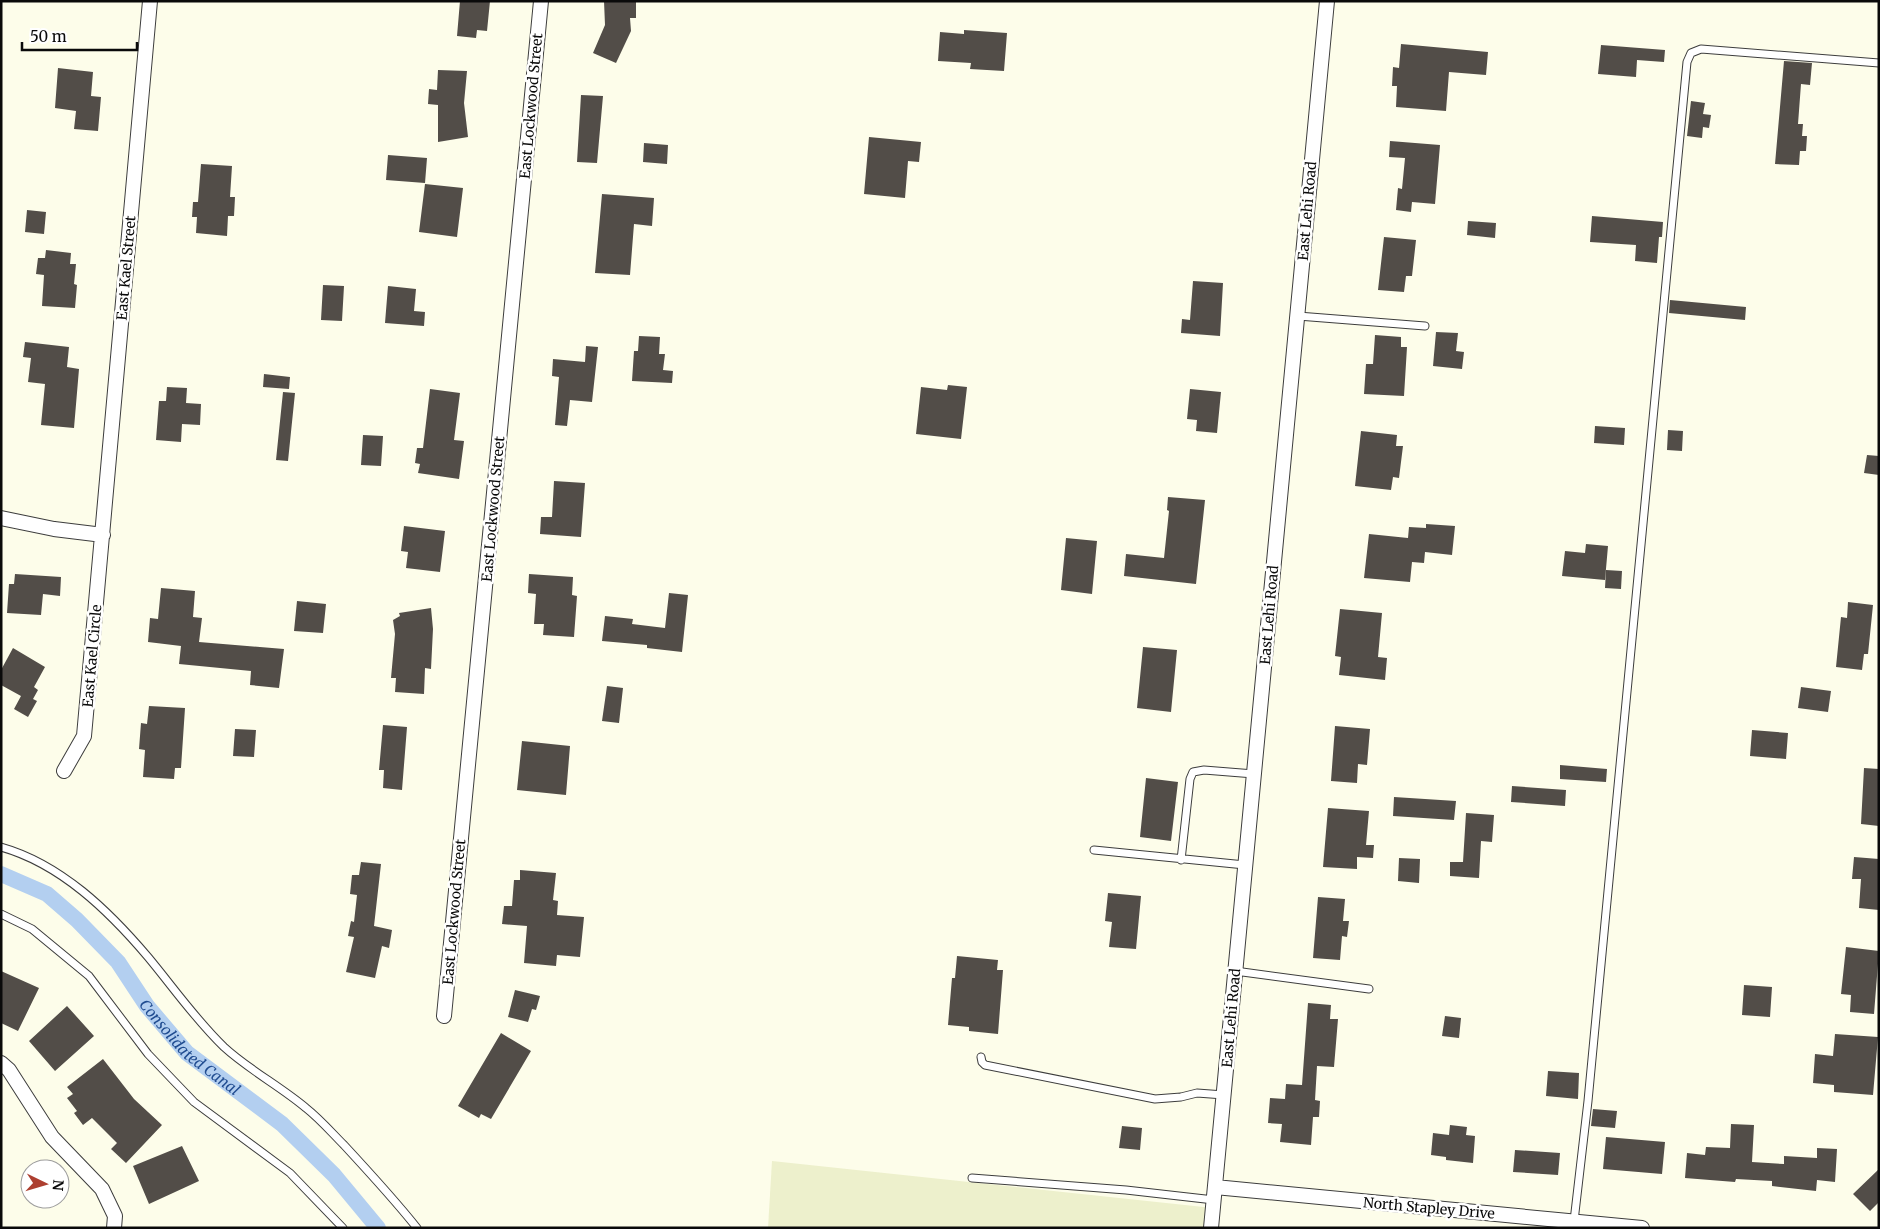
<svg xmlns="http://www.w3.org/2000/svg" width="1880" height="1229" font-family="Merriweather,serif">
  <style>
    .farmland { fill: #edf0cc }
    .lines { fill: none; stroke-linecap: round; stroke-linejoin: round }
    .canal { stroke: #b3cff0; stroke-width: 16 }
    .building { fill: #524d48 }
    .service-casing { stroke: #3d3d3d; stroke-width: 9 }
    .minor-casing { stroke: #3d3d3d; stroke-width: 16 }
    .service { stroke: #fff; stroke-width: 7 }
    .minor { stroke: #fff; stroke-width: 14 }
    .labels { text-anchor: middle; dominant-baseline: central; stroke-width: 5; stroke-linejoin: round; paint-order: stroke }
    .street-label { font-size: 14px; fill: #0a0a0a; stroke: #fff }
    .water-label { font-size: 15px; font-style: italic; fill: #204c90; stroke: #fff }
  </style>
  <rect width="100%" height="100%" fill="#fdfdea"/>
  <!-- farmland -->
  <path class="farmland" d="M772,1161L1213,1208L1211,1228H768Z"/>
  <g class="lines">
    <!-- canal -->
    <path class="canal" id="s1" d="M1,874L47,894L77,920L118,962L147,1006L187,1053L282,1124L334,1175L378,1228"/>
  </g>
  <!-- building -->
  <path class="building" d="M460,1H490L487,31L477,30L476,38L457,36Z
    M604,1H636V18H630L631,31L616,63L593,53L605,25Z
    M964,30L1007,33L1004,71L970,69L971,63L938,61L940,32L964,34Z
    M1401,44L1488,52L1486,75L1449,72L1446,111L1396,107L1397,86H1392L1393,67L1399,68Z
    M1601,45L1665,50L1664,62L1637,60L1636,77L1598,74Z
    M1784,61L1812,63L1810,85L1801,84L1798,124H1803L1802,136H1807L1806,151H1800L1799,165L1775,164Z
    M58,68L93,72L91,96L101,97L98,131L74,129L76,111L55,108Z
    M438,70L467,71L464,103L468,137L438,142V105L428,104L429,89L437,90Z
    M581,95L603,96L597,163L577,162Z
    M1691,101L1705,103L1703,114L1711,115L1709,128L1703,127L1702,138L1687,136Z
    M869,137L921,142L919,162L908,161L905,198L864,194Z
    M1390,141L1440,145L1435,204L1412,202L1411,212L1396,210L1398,188L1402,189L1405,158L1389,157Z
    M644,143L668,145L667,164L643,162Z
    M388,155L427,158L425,183L386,180Z
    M201,164L232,166L230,197H235L234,216H228L227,236L196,233L197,217H192L193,202H198Z
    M425,184L463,188L457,237L419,232Z
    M602,194L654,198L652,226L634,224L630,275L595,273Z
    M27,210L46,212L44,234L25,232Z
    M1592,216L1663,222L1662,237H1659L1657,263L1635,261L1636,245L1590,242Z
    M1468,221L1496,223L1495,238L1467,235Z
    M1384,237L1416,240L1412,276H1406L1404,292L1378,290Z
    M46,250L71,253L70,264H76L74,284L77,285L75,308L42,306L44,275L36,274L38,258H45Z
    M1193,281L1223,283L1220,336L1181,333L1182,319L1190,320Z
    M323,285L344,286L342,321L321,320Z
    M388,286L416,289L414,311L425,312L424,326L385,323Z
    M1670,300L1746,307L1745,320L1669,313Z
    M1436,332L1458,333L1456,351L1464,352L1462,369L1433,366Z
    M1375,335L1401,337V347H1407L1404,396L1364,394L1366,364H1373Z
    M639,336L660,337L659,354H665L663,370L673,371L672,383L632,381L634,351H638Z
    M25,342L69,347L67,367L79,369L74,428L41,425L45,384L28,382L31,358L23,357Z
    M586,346L598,347L592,402L570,400L567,426L555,425L559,377L552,376L553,359L585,362Z
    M264,374L290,377L289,389L263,387Z
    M948,385L967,387L961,439L916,434L921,387L947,390Z
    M167,387L187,388L186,403L201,404L200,425L182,424L181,442L156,440L159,401H166Z
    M430,389L460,393L454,440L464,441L459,479L418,473L420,464L415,463L417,448H423Z
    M1190,389L1221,392L1217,433L1196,431L1197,420L1187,419Z
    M283,392L295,393L288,461L276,460Z
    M1595,426L1625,428L1624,445L1594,443Z
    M1668,430L1683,431L1682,451L1667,450Z
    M1361,431L1397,435L1396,446H1403L1399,478L1393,477L1391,490L1355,486Z
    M363,435L383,436L381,466L361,465Z
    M1867,455L1879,456V475L1864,473Z
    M554,481L585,483L581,537L540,534L541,517H552Z
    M1168,497L1205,500L1196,584L1124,576L1126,554L1164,558L1169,511L1167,510Z
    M1426,524L1455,526L1452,555L1425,552L1424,563L1412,562L1410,582L1364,578L1369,534L1408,538L1409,527L1426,528Z
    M404,526L445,531L440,572L406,568L408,552L401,551Z
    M1066,538L1097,541L1092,594L1061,590Z
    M1586,544L1608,546L1605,580L1562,576L1565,551L1585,553Z
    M1606,570L1622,571L1621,589L1605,588Z
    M15,574L61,577L60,596L43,594L41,615L7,613L9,584H14Z
    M529,574L573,577L572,595L577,596L574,637L543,635L544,624H534L536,594L528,593Z
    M161,588L195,591L193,617L202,618L199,642L284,649L279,688L250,685L251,671L179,664L181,646L148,642L150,618L158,619Z
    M669,593L688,595L682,652L647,648V645L602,641L605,616L633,619L632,624L665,628Z
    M297,601L326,604L323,633L294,631Z
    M1848,602L1873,605L1868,654H1864L1862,670L1836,667L1841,617L1847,618Z
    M431,608L433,629L431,669L425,668L424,694L395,692L396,678H391L395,634L393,620L400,616L399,613Z
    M1340,609L1382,613L1378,657L1387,658L1385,680L1339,675L1341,657L1335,656Z
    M1143,647L1177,650L1171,712L1137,708Z
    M13,648L45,667L34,687L38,690L33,699L37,701L28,717L14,709L21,696L1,685V670Z
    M607,686L623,688L619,723L602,721Z
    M1801,687L1831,691L1828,712L1798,708Z
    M149,706L185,708L181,768H175L174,779L143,777L145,750L139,749L141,723L147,724Z
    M383,725L407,727L402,790L383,788L384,770H379Z
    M1335,726L1370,729L1367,765L1358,764L1357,783L1331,781Z
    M235,729L256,730L254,757L233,756Z
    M1752,730L1788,733L1786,759L1750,756Z
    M522,741L570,746L566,795L517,790Z
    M1560,765L1607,769L1606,782L1560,779Z
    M1864,768L1879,769V826L1861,824Z
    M1146,778L1178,782L1171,841L1140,837Z
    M1512,786L1566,790L1565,806L1511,802Z
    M1394,797L1456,801L1454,820L1393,816Z
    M1328,808L1369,811L1366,845H1374L1373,858L1357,857V869L1323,867Z
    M1466,813L1494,815L1492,842L1481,841L1479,878L1450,876V862H1463Z
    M1854,857L1879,859V910L1859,908L1861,879H1852Z
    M1399,858L1420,859L1419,883L1398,881Z
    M361,862L381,864L374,926L392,930L389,948L382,946L375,978L346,972L354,937L348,936L351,921L354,922L357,895L350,894L352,875H359Z
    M520,870L556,873L553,900L558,901L557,915L584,917L580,957L557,955L556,966L524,963L527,926L502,924L504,906H512L514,880H520Z
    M1108,893L1141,896L1136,949L1109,947L1112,922L1105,921Z
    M1318,897L1345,899L1343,921H1349L1347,937L1342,936L1340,960L1313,958Z
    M1846,947L1879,951L1874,1014L1850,1012L1851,995L1841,994Z
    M957,956L998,960L997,970H1003L998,1034L969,1031V1027L948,1025L952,978H955Z
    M1,971L39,988L18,1031L1,1023Z
    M1744,985L1772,987L1770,1017L1742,1015Z
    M515,990L540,996L536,1010L532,1009L528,1022L508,1017Z
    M1308,1003L1331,1005L1330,1019H1338L1334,1067L1317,1066L1315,1100L1320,1101L1319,1117H1313L1311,1145L1280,1142L1282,1124L1268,1123L1270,1098L1285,1099L1286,1084L1302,1085Z
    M67,1006L94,1036L55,1071L29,1041Z
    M1445,1016L1461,1018L1459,1038L1442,1036Z
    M501,1033L531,1051L491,1119L481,1114L479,1118L458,1106Z
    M1835,1034L1878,1037L1873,1095L1834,1092V1085L1813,1083L1815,1054L1833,1056Z
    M103,1059L134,1099L162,1125L126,1163L111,1149L117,1143L92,1118L83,1125L74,1113L77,1111L67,1098L73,1094L67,1087Z
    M1548,1071L1579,1073L1578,1099L1546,1096Z
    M1593,1109L1617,1111L1615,1128L1591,1126Z
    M1731,1124L1754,1125L1752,1162L1784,1164V1156L1817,1158V1148L1837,1149L1835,1182L1817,1180L1816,1191L1772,1186V1181L1736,1179L1735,1182L1685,1178L1687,1153L1705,1155L1706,1147L1730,1148Z
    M1450,1125L1467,1127L1466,1135L1475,1136L1473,1163L1446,1160V1157L1431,1155L1433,1133L1449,1135Z
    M1122,1126L1142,1128L1140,1150L1119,1148Z
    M1606,1137L1665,1142L1662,1174L1603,1169Z
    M182,1146L199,1181L149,1204L133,1166Z
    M1515,1150L1560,1153L1558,1175L1513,1172Z
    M1879,1169V1202L1870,1211L1853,1194Z"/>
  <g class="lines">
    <defs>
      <path id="service" d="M1298,316L1425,326
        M1,847C61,864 109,911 148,957C173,987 195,1019 224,1047C249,1070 280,1086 306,1108C320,1119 332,1133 344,1145C369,1172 394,1199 417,1228
        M1094,850L1245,865
        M1181,860L1190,779L1193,772L1204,770L1254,774
        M1,914L32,929L89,976L148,1054L194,1102L290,1173L343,1228
        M1235,971L1369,989
        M981,1057L982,1062L985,1065L1155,1099L1181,1097L1197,1093L1224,1095
        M972,1178L1126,1190L1214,1200
        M1574,1221L1588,1101L1687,62L1691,53L1701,49L1879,63"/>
      <path id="minor" d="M1,518L54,529L103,535
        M64,771L84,736L150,1
        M444,1016L541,1
        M1,1063L9,1070L52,1137L102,1189L115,1216L114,1228
        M1215,1187L1642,1228
        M1211,1228L1327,1"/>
    </defs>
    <!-- service casing -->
    <use href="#service" class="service-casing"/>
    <!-- minor casing -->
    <use href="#minor" class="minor-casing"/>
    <!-- service -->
    <use href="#service" class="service"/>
    <!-- minor -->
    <use href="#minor" class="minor"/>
  </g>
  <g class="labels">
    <!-- street labels -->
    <g class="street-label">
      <text transform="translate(531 106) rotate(-85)">East Lockwood Street</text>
      <text transform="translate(1307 211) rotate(-85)">East Lehi Road</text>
      <text transform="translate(126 268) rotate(-85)">East Kael Street</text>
      <text transform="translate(493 509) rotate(-85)">East Lockwood Street</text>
      <text transform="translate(1269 615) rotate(-85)">East Lehi Road</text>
      <text transform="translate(92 656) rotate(-85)">East Kael Circle</text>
      <text transform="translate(454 912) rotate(-85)">East Lockwood Street</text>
      <text transform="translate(1231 1018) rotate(-85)">East Lehi Road</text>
      <text transform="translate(1429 1208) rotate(5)">North Stapley Drive</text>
    </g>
    <!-- water labels -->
    <g class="water-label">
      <text stroke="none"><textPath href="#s1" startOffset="261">Consolidated Canal</textPath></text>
    </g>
  </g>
  <!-- border -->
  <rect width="1880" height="1229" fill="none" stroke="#0a0a0a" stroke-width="5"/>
  <!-- north arrow -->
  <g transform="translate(45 1184) rotate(95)"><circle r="24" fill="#ffffff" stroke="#9d9d9d"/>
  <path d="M0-4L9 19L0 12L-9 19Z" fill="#ad3f30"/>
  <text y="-8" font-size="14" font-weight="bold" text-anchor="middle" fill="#0a0a0a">N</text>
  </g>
  <!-- scale -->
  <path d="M22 42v8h115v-8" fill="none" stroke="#0a0a0a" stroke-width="2.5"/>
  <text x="30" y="42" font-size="15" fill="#0a0a0a" stroke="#ffffff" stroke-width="4" paint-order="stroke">50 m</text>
</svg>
